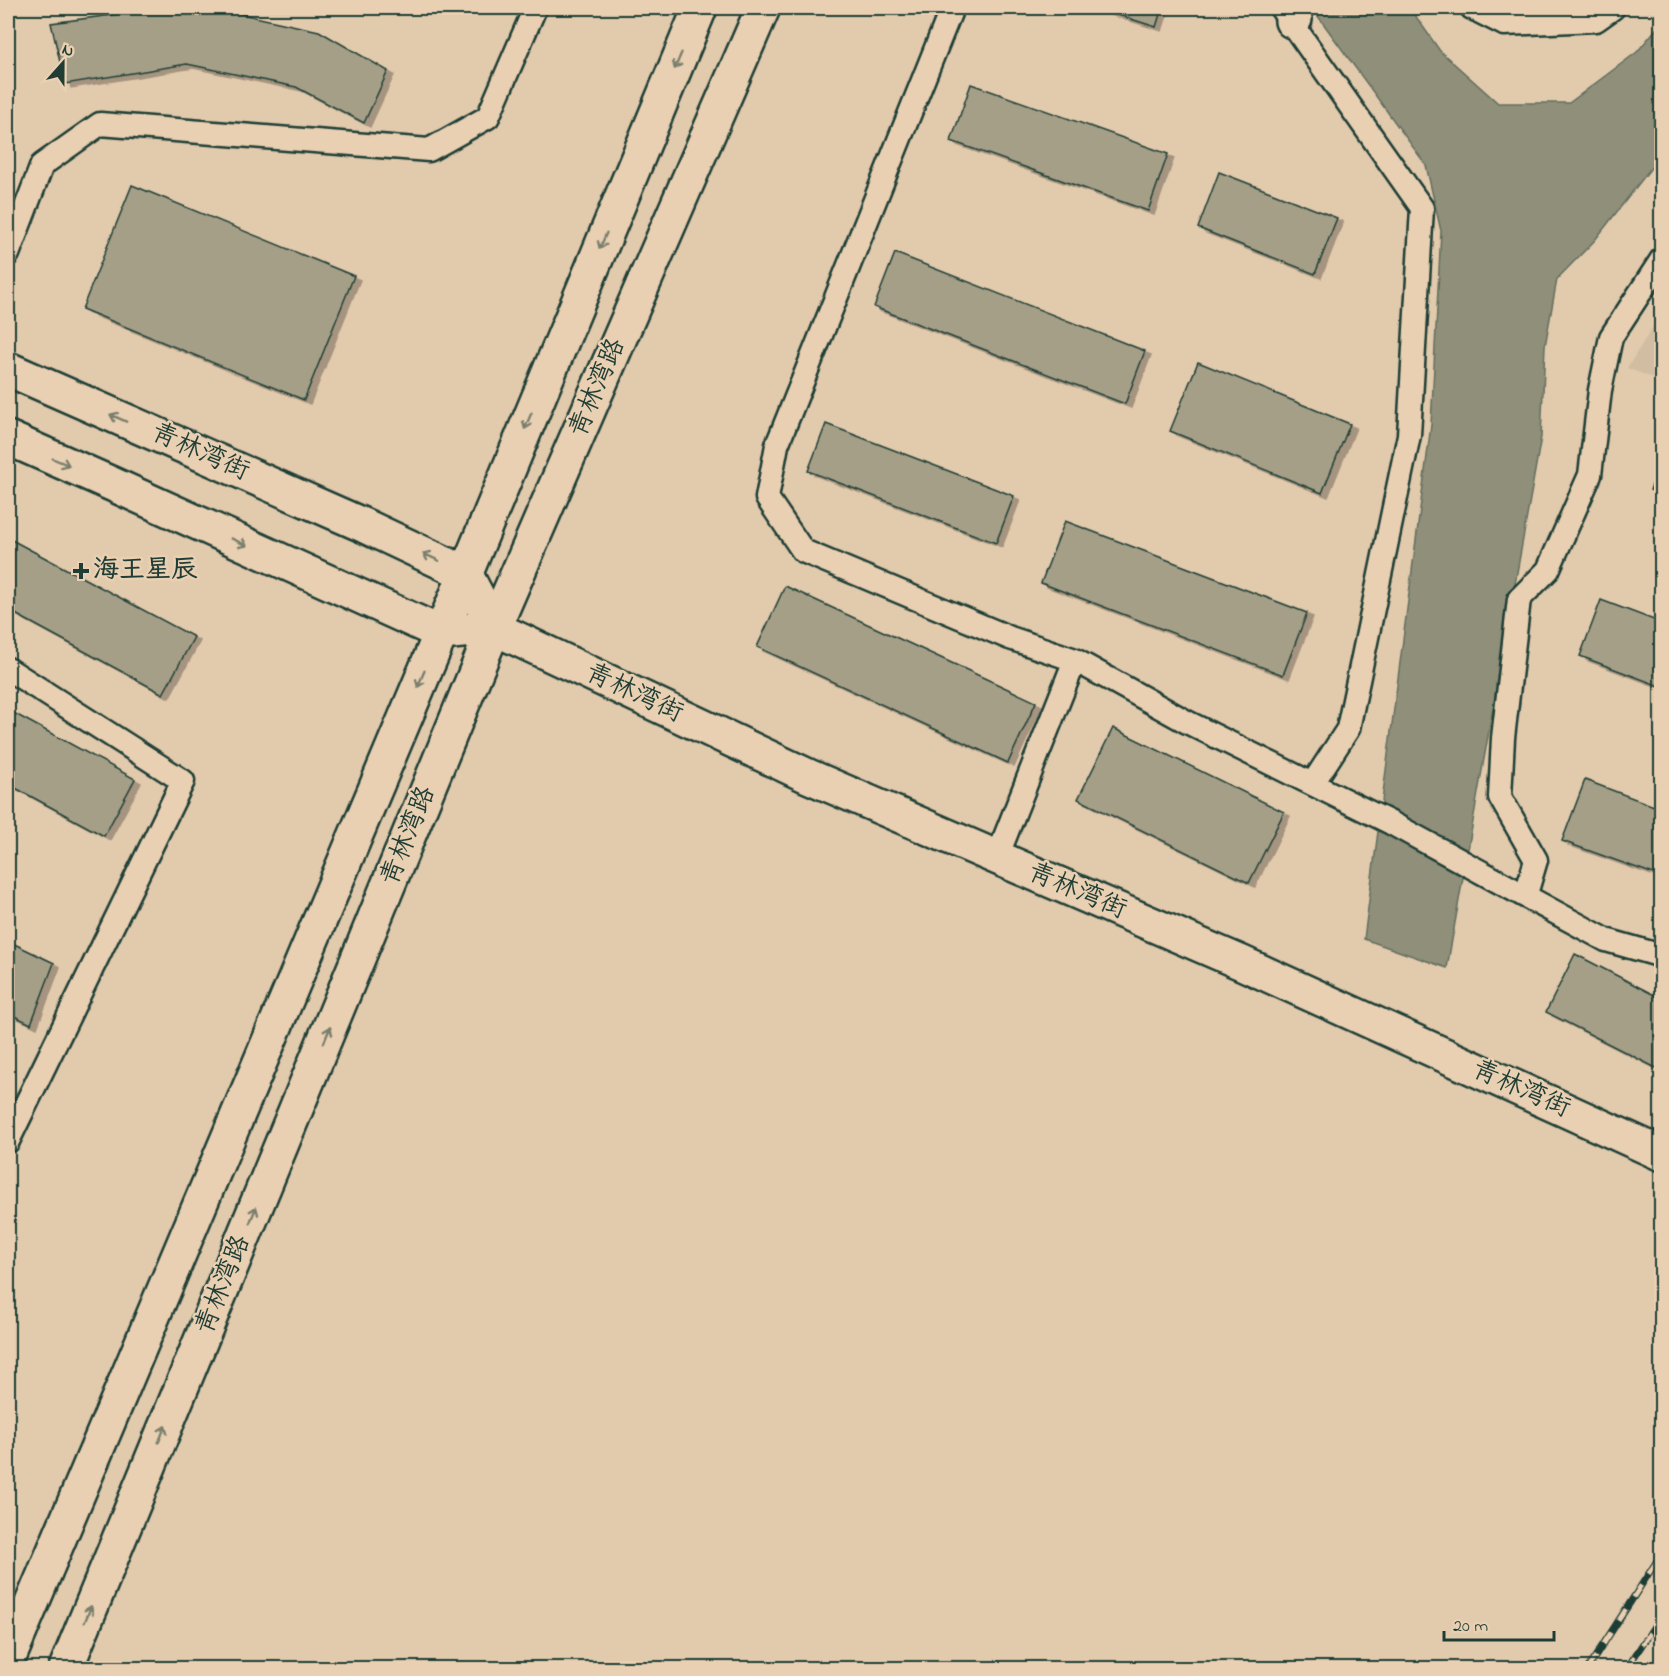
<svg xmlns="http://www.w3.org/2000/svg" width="1669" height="1676" font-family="'Indie Flower','LXGW WenKai TC',sans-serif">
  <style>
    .built { fill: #d0bda2 }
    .water { fill: #8f8f7a; stroke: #626e5e; stroke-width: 1.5 }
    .building { fill: #a59f88; stroke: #1f3d34; stroke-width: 1.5; filter: url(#shadow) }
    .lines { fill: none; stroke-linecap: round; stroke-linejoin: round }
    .service-casing { stroke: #1f3d34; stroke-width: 27 }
    .minor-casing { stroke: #1f3d34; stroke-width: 38 }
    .primary-casing { stroke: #1f3d34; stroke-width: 38 }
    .service { stroke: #ead0b2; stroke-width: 22 }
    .minor { stroke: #ead0b2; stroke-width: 33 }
    .primary { stroke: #ead0b2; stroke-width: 33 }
    .rail-casing { stroke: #1f3d34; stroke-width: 7 }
    .rail { stroke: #ead0b2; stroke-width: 4.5; stroke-dasharray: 14; stroke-linecap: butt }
    .oneway { stroke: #7a7f6d }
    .poi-dot { fill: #1f3d34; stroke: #ead0b2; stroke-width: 2 }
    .labels { text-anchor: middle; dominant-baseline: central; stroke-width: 5; stroke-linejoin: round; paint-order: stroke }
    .street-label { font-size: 26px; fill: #1f3d34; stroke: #ead0b2 }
    .poi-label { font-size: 26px; font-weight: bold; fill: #1f3d34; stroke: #ead0b2; text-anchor: start }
  </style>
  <defs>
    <filter id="shadow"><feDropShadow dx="6" dy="4" stdDeviation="0" flood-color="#0004"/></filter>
  </defs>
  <rect width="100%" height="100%" fill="#e2caad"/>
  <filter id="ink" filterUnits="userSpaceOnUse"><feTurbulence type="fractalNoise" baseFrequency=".0167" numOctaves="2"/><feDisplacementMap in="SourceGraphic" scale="12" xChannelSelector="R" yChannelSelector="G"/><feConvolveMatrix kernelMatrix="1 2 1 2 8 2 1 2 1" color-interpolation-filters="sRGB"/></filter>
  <g filter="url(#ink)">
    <!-- built -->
    <path class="built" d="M1661,314V381L1627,368Z"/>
    <!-- water -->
    <path class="water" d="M1312,8H1410L1440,51L1498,103H1569L1637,52L1661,23V155L1595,240L1557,279L1545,346L1541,437L1447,968L1364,939L1431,425L1441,231L1426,165Z"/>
    <!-- building -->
    <path class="building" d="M166,8H214L319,31L388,71L364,123L296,87L187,64L65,84L51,23Z
      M1096,8H1162L1156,27Z
      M971,84L1168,154L1148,211L951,141Z
      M1219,172L1337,218L1315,274L1198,228Z
      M132,185L354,276L304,400L82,309Z
      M895,253L1145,351L1125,404L874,307Z
      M1198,362L1350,424L1322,493L1170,431Z
      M826,424L1014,496L996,543L808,471Z
      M1662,458V494L1650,490Z
      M1065,521L1307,613L1283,675L1041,583Z
      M8,538L194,637L163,694L8,610Z
      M785,586L1036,702L1008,763L757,647Z
      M1601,600L1662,623V687L1580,656Z
      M8,710L135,779L104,836L8,784Z
      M1113,728L1284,812L1249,883L1078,799Z
      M1585,780L1662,809V877L1562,841Z
      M8,941L54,963L31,1024L8,1013Z
      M1575,954L1662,999V1071L1546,1012Z"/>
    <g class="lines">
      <defs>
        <path id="service" d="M952,8L777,445L767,498L803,551L1010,638L1075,660
          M1281,8L1422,208L1409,435L1348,729L1313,783
          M1472,8L1504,24L1596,20L1613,8
          M8,254L42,165L100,124L429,150L488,117L535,8
          M8,669L183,781L8,1141
          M997,857L1075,660L1187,722L1391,823L1606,940L1662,956
          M1526,894L1536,860L1500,797L1503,738L1519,599L1548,570L1590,475L1600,390L1611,337L1662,259"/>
        <path id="minor" d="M1292,21L1295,19
          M8,369L365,526L465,573L494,628
          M8,438L112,484L441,633L494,628L808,776L1242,963L1662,1154"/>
        <path id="primary" d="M8,1660L441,633L700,8
          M66,1668L494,628L763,8"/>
      </defs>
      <!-- service casing -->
      <use href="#service" class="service-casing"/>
      <!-- minor casing -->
      <use href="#minor" class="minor-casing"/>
      <!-- primary casing -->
      <use href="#primary" class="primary-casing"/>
      <!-- service -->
      <use href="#service" class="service"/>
      <!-- minor -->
      <use href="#minor" class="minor"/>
      <!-- primary -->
      <use href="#primary" class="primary"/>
      <defs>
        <path id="rail" d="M1588,1668L1662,1553
          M1627,1668L1662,1614"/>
      </defs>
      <!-- rail casing -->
      <use href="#rail" class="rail-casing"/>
      <!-- rail -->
      <use href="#rail" class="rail"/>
    </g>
    <!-- one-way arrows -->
    <defs><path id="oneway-shaft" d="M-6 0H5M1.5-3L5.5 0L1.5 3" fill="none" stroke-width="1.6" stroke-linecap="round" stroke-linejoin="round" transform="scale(1.5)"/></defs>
    <g class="oneway">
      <use href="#oneway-shaft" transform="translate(678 61) rotate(113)"/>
      <use href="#oneway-shaft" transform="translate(603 241) rotate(113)"/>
      <use href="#oneway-shaft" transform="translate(118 418) rotate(-156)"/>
      <use href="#oneway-shaft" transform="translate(528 421) rotate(113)"/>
      <use href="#oneway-shaft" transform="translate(61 462) rotate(23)"/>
      <use href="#oneway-shaft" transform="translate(239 542) rotate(25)"/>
      <use href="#oneway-shaft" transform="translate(431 557) rotate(-155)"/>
      <use href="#oneway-shaft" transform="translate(421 679) rotate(113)"/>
      <use href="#oneway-shaft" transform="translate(327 1035) rotate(-68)"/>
      <use href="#oneway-shaft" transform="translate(253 1215) rotate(-68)"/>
      <use href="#oneway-shaft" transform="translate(162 1434) rotate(-68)"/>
      <use href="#oneway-shaft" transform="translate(88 1614) rotate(-68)"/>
    </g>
  </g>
  <!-- markers -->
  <path class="poi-dot" d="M78 562h6v6h6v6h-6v6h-6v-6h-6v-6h6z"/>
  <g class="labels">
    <!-- street labels -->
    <g class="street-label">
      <text transform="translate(598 388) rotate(-67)">青林湾路</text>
      <text transform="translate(200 453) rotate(24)">青林湾街</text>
      <text transform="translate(634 694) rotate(25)">青林湾街</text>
      <text transform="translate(409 836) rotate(-68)">青林湾路</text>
      <text transform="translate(1077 892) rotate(23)">青林湾街</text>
      <text transform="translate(1521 1090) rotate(24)">青林湾街</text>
      <text transform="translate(224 1285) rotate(-68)">青林湾路</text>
    </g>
    <!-- poi labels -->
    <g class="poi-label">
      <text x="93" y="571">海王星辰</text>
    </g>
  </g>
  <!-- margin -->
  <rect width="1669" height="1676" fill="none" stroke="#ead0b2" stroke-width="30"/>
  <rect x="15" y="15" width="1639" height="1646" fill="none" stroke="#1f3d34" stroke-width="2" filter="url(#ink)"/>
  <!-- north arrow -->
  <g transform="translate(63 63) rotate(21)" stroke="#ead0b2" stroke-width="4.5" paint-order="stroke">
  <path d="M0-4.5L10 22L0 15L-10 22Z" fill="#1f3d34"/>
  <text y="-9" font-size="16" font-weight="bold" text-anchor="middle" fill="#1f3d34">N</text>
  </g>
  <!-- scale -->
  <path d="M1444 1631v9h110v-9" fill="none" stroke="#1f3d34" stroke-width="3"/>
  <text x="1453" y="1631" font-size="18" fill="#1f3d34" stroke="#ead0b2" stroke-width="4.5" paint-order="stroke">20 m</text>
</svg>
